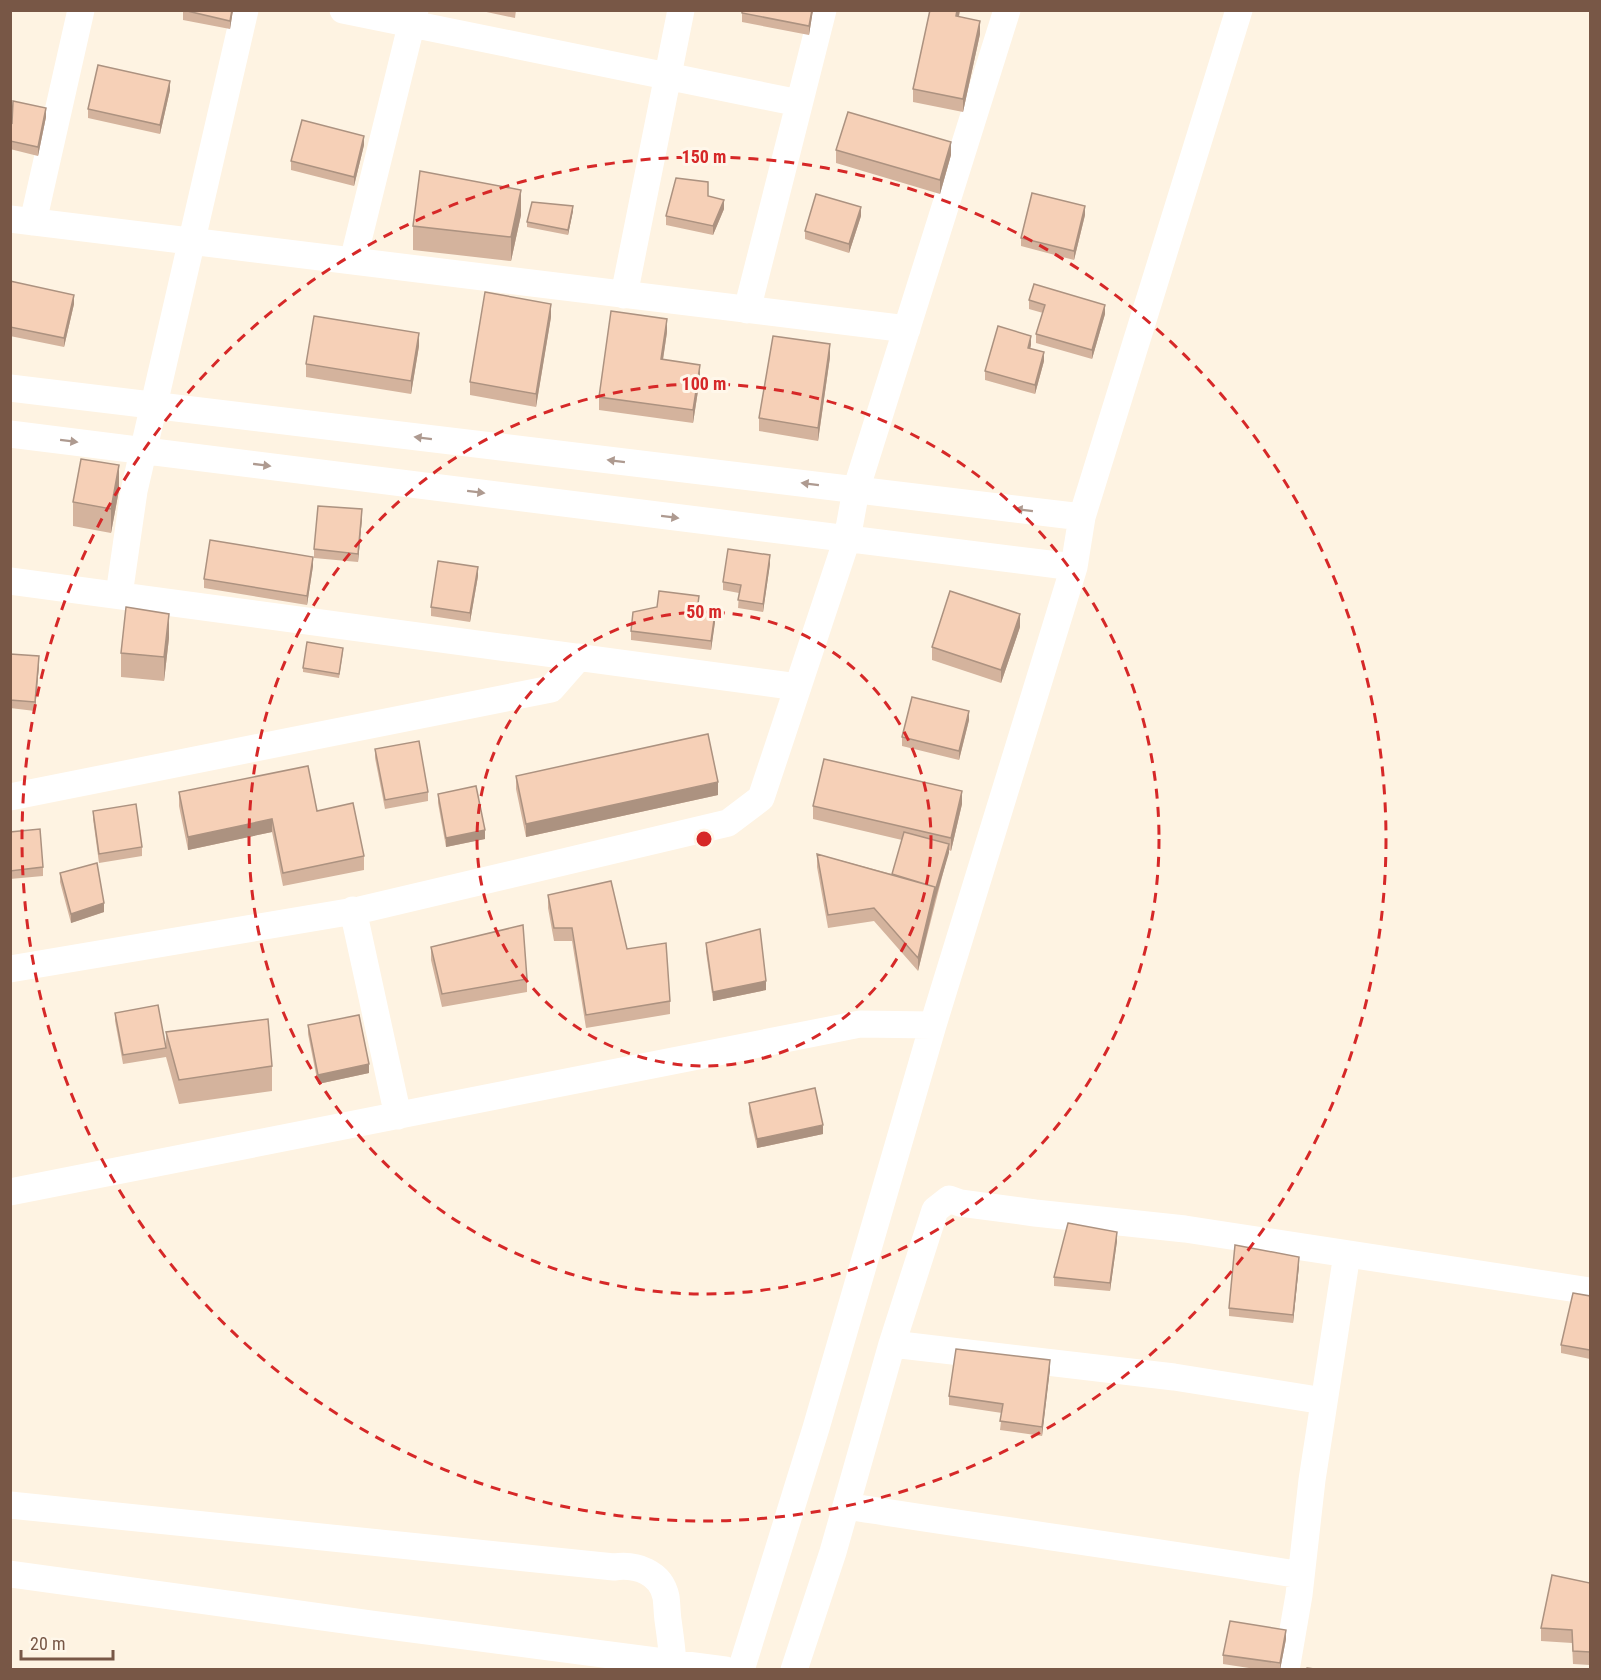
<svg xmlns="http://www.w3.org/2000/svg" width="1601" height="1680" font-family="'Roboto Condensed',sans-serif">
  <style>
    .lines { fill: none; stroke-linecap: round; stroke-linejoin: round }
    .minor { stroke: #fff; stroke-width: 27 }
    .wall { fill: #d4b39d }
    .shaded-wall { fill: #ac9280 }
    .building { fill: #f6d0b7; stroke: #ac9280; stroke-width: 1.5 }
    .oneway { fill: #ae9a90 }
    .ring { fill: none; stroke: #d62828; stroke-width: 3; stroke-dasharray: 10 8 }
    .centre { fill: #d62828; stroke: #fff7ea; stroke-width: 3 }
    .ring-label { font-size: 18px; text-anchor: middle; font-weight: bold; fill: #d62828; stroke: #fff7ea; stroke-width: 6; stroke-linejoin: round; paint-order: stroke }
  </style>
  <rect width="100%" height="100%" fill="#fef3e2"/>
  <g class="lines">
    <!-- minor -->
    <path class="minor" d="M343,10L799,103
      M10,219L907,329
      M33,222L81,10
      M353,261L415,10
      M624,295L681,10
      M747,310L823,10
      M10,388L1082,517
      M10,434L1074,567
      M10,581L798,687
      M119,595L134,491L245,10
      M10,797L551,689L579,657
      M353,910L398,1116
      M10,969L360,910L728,823L761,798L847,539L856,490L1007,10
      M10,1192L860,1024L933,1025
      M892,1344L1174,1377L1324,1401
      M10,1505L614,1567C636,1564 661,1572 666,1597C667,1604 667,1613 668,1620C670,1634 672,1649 673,1663
      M846,1506C998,1530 1149,1550 1301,1575
      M10,1574L372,1624L725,1670
      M741,1670L816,1428L933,1025L1074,567L1082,517L1239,10
      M794,1670L833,1552L892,1344L935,1210L949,1199L960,1203L1035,1213L1185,1229L1590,1291
      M1286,1670L1299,1595L1312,1480L1347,1254"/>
  </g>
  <!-- wall -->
  <path class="wall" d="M183,10H233L230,29L183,20Z
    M477,10H516L515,18Z
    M813,10L809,35L742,22V13Z
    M930,10H960L959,17L980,34L963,112L913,102V89Z
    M170,90L160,134L88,118V109Z
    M46,117L38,156L10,149V122Z
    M364,145L354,186L291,170V161Z
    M836,150L951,155L940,194L836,163Z
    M708,196L724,209L713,235L666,225V216Z
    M573,211L568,235L527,227V222Z
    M521,215L511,261L413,250V226Z
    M1085,215L1074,260L1021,246V238Z
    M861,216L849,253L805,239V231Z
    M10,281L74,304L64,347L10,336Z
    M1029,300L1105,314L1092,359L1036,343V334L1043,313L1029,309Z
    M551,317L536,407L470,395V382Z
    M667,332L663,360L700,378L693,423L599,410V397Z
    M1031,345L1030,349L1044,361L1035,394L985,380V371Z
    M419,346L411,394L306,377V364Z
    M830,357L818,441L759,431V418Z
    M119,490L111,533L73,526V502Z
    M362,518L358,562L314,558V549Z
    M770,564L763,612L738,608L739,593L723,590V582Z
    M313,566L307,605L204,588V579Z
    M478,576L470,622L431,616V607Z
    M699,605L698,611L715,622L711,650L631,640V631Z
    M1020,627L1001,683L932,660V647Z
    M169,638L164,681L121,677V653Z
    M343,652L339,678L303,672V668Z
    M10,654L39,665L35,711L10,708Z
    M969,720L959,760L902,746V737Z
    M375,749L428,792V801L385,809L375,758Z
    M516,776L718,795L526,837L516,789Z
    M179,792L317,811L364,856V870L283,886L272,832L188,850L179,806Z
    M438,794L485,839L446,847L438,803Z
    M962,804L951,851L949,850L918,971L874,921L828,928L817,867V854L892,874L902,840L813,819V806Z
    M93,811L142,847V856L99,863L93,819Z
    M10,832L43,867V876L10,879Z
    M60,873L104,912L71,923L60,882Z
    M548,895L627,949L670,1001V1014L586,1028L572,941H554L548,908Z
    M706,943L766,990L713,1001L706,952Z
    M431,947L527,979V992L442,1007L431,960Z
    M115,1013L166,1048V1032L272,1066V1091L179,1104L166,1057L123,1064L115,1021Z
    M308,1025L369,1073L318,1084L308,1034Z
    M749,1103L823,1134L757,1148L749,1112Z
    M1117,1241L1110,1291L1054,1286V1277Z
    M1299,1266L1293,1323L1229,1316V1308Z
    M1590,1296V1359L1561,1353V1345Z
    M1050,1369L1042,1436L1000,1430L1002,1413L949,1405V1396Z
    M1590,1583V1665L1573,1664L1572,1643L1541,1641V1628Z
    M1286,1639L1280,1670H1262L1223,1664V1655Z"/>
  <!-- shaded-wall -->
  <path class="shaded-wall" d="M232,10H233L230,29V21Z
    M812,10H813L809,35V26Z
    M957,10H960L956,29V16Z
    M980,21V34L963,112V99Z
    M170,81V90L160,134V125Z
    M46,108V117L38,156V147Z
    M364,136V145L354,186V177Z
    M951,142V155L940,194V180Z
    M521,190V215L511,261V237Z
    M724,200V209L713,235V226Z
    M573,206V211L568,235V230Z
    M1085,206V215L1074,260V251Z
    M861,207V216L849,253V244Z
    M74,295V304L64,347V338Z
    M551,304V317L536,407V394Z
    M1105,305V314L1092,359V350Z
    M667,319V332L661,372V359Z
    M419,333V346L411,394V381Z
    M1031,336V345L1028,357V348Z
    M830,344V357L818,441V428Z
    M1044,352V361L1035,394V385Z
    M700,365V378L693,423V410Z
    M119,465V490L111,533V509Z
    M362,509V518L358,562V554Z
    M770,555V564L763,612V604Z
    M313,557V566L307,605V596Z
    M478,567V576L470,622V613Z
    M715,613V622L711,650V641Z
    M169,614V638L164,681V657Z
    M1020,614V627L1001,683V670Z
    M39,656V665L35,711V702Z
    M969,711V720L959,760V751Z
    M718,782V795L526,837V824Z
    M962,791V804L951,851V838Z
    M272,819V832L188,850V837Z
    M485,830V839L446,847V838Z
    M949,844V853L935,900L918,971V958L935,887Z
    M104,903V912L71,923V914Z
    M766,981V990L713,1001V992Z
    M369,1064V1073L318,1084V1075Z
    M823,1125V1134L757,1148V1139Z
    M1117,1232V1241L1110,1291V1283Z
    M1299,1257V1266L1293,1323V1315Z
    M1050,1360V1369L1042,1436V1427Z
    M1286,1630V1639L1280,1670V1663Z"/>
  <!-- building -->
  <path class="building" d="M183,10H232L230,21Z
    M742,10H812L809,26L742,13Z
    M930,10H957L956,16L980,21L963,99L913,89Z
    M98,65L170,81L160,125L88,109Z
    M13,101L46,108L38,147L10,141V122L12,123Z
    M848,112L951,142L940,180L836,150Z
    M302,120L364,136L354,177L291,161Z
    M420,171L521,190L511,237L413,226Z
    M676,178L708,182V196L724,200L713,226L666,216Z
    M1032,193L1085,206L1074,251L1021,238Z
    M816,194L861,207L849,244L805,231Z
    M532,202L573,206L568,230L527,222Z
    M10,281L74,295L64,338L10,327Z
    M1034,284L1105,305L1092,350L1036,334L1045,305L1029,300Z
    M485,292L551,304L536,394L470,382Z
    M611,311L667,319L661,359L700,365L693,410L599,397Z
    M314,316L419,333L411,381L306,364Z
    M998,326L1031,336L1028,348L1044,352L1035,385L985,371Z
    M773,336L830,344L818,428L759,418Z
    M81,459L119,465L111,509L73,502Z
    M318,506L362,509L358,554L314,549Z
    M210,540L313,557L307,596L204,579Z
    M728,549L770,555L763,604L738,600L741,585L723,582Z
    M438,561L478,567L470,613L431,607Z
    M659,591L699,596L697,611L715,613L711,641L631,631L633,612L657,607Z
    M950,591L1020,614L1001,670L932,647Z
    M126,607L169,614L164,657L121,653Z
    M307,642L343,648L339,674L303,668Z
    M10,654L39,656L35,702L10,700Z
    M912,697L969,711L959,751L902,737Z
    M708,734L718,782L526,824L516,776Z
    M419,741L428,792L385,800L375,749Z
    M824,759L962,791L951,838L813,806Z
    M308,766L317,811L353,803L364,856L283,873L272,819L188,837L179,792Z
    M476,786L485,830L446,838L438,794Z
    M136,804L142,847L99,854L93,811Z
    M40,829L43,867L10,871V832Z
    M904,832L949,844L935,891V887L892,874Z
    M817,854L935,887L918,958L874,908L828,915Z
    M97,863L104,903L71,914L60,873Z
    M611,881L627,949L666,943L670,1001L586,1015L572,928H554L548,895Z
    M523,925L527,979L442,994L431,947Z
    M760,929L766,981L713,992L706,943Z
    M158,1005L166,1048L123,1055L115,1013Z
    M359,1015L369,1064L318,1075L308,1025Z
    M268,1019L272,1066L179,1080L166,1032Z
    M815,1088L823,1125L757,1139L749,1103Z
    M1068,1223L1117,1232L1110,1283L1054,1277Z
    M1235,1245L1299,1257L1293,1315L1229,1308Z
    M1573,1293L1590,1296V1350L1561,1345Z
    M956,1349L1050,1360L1042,1427L1000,1421L1003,1404L949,1396Z
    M1552,1575L1590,1583V1652L1573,1651L1572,1630L1541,1628Z
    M1230,1621L1286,1630L1280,1663L1223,1655Z
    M1307,1668L1322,1670H1306Z"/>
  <!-- one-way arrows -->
  <defs><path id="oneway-solid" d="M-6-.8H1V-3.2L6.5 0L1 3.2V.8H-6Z" transform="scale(1.5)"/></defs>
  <g class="oneway">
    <use href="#oneway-solid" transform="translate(423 438) rotate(-173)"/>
    <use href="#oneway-solid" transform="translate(69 441) rotate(7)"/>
    <use href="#oneway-solid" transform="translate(616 461) rotate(-173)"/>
    <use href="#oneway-solid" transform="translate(262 465) rotate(7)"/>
    <use href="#oneway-solid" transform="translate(810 484) rotate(-173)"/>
    <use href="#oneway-solid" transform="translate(476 492) rotate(7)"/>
    <use href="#oneway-solid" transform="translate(1024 510) rotate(-173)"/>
    <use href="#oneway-solid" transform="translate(670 517) rotate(7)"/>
  </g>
  <!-- distance rings -->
  <g class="ring">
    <circle cx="704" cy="839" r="227"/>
    <circle cx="704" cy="839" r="455"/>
    <circle cx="704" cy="839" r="682"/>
  </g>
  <circle cx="704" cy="839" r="9" class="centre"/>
  <g class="ring-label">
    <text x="704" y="163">150 m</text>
    <text x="704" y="390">100 m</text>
    <text x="704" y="618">50 m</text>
  </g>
  <!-- border -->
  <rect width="1601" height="1680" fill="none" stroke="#785746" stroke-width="24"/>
  <!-- scale -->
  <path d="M21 1650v9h92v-9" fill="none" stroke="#785746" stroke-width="3"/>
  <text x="30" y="1650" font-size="18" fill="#785746" stroke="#fff7ea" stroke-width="4.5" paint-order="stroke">20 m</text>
</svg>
